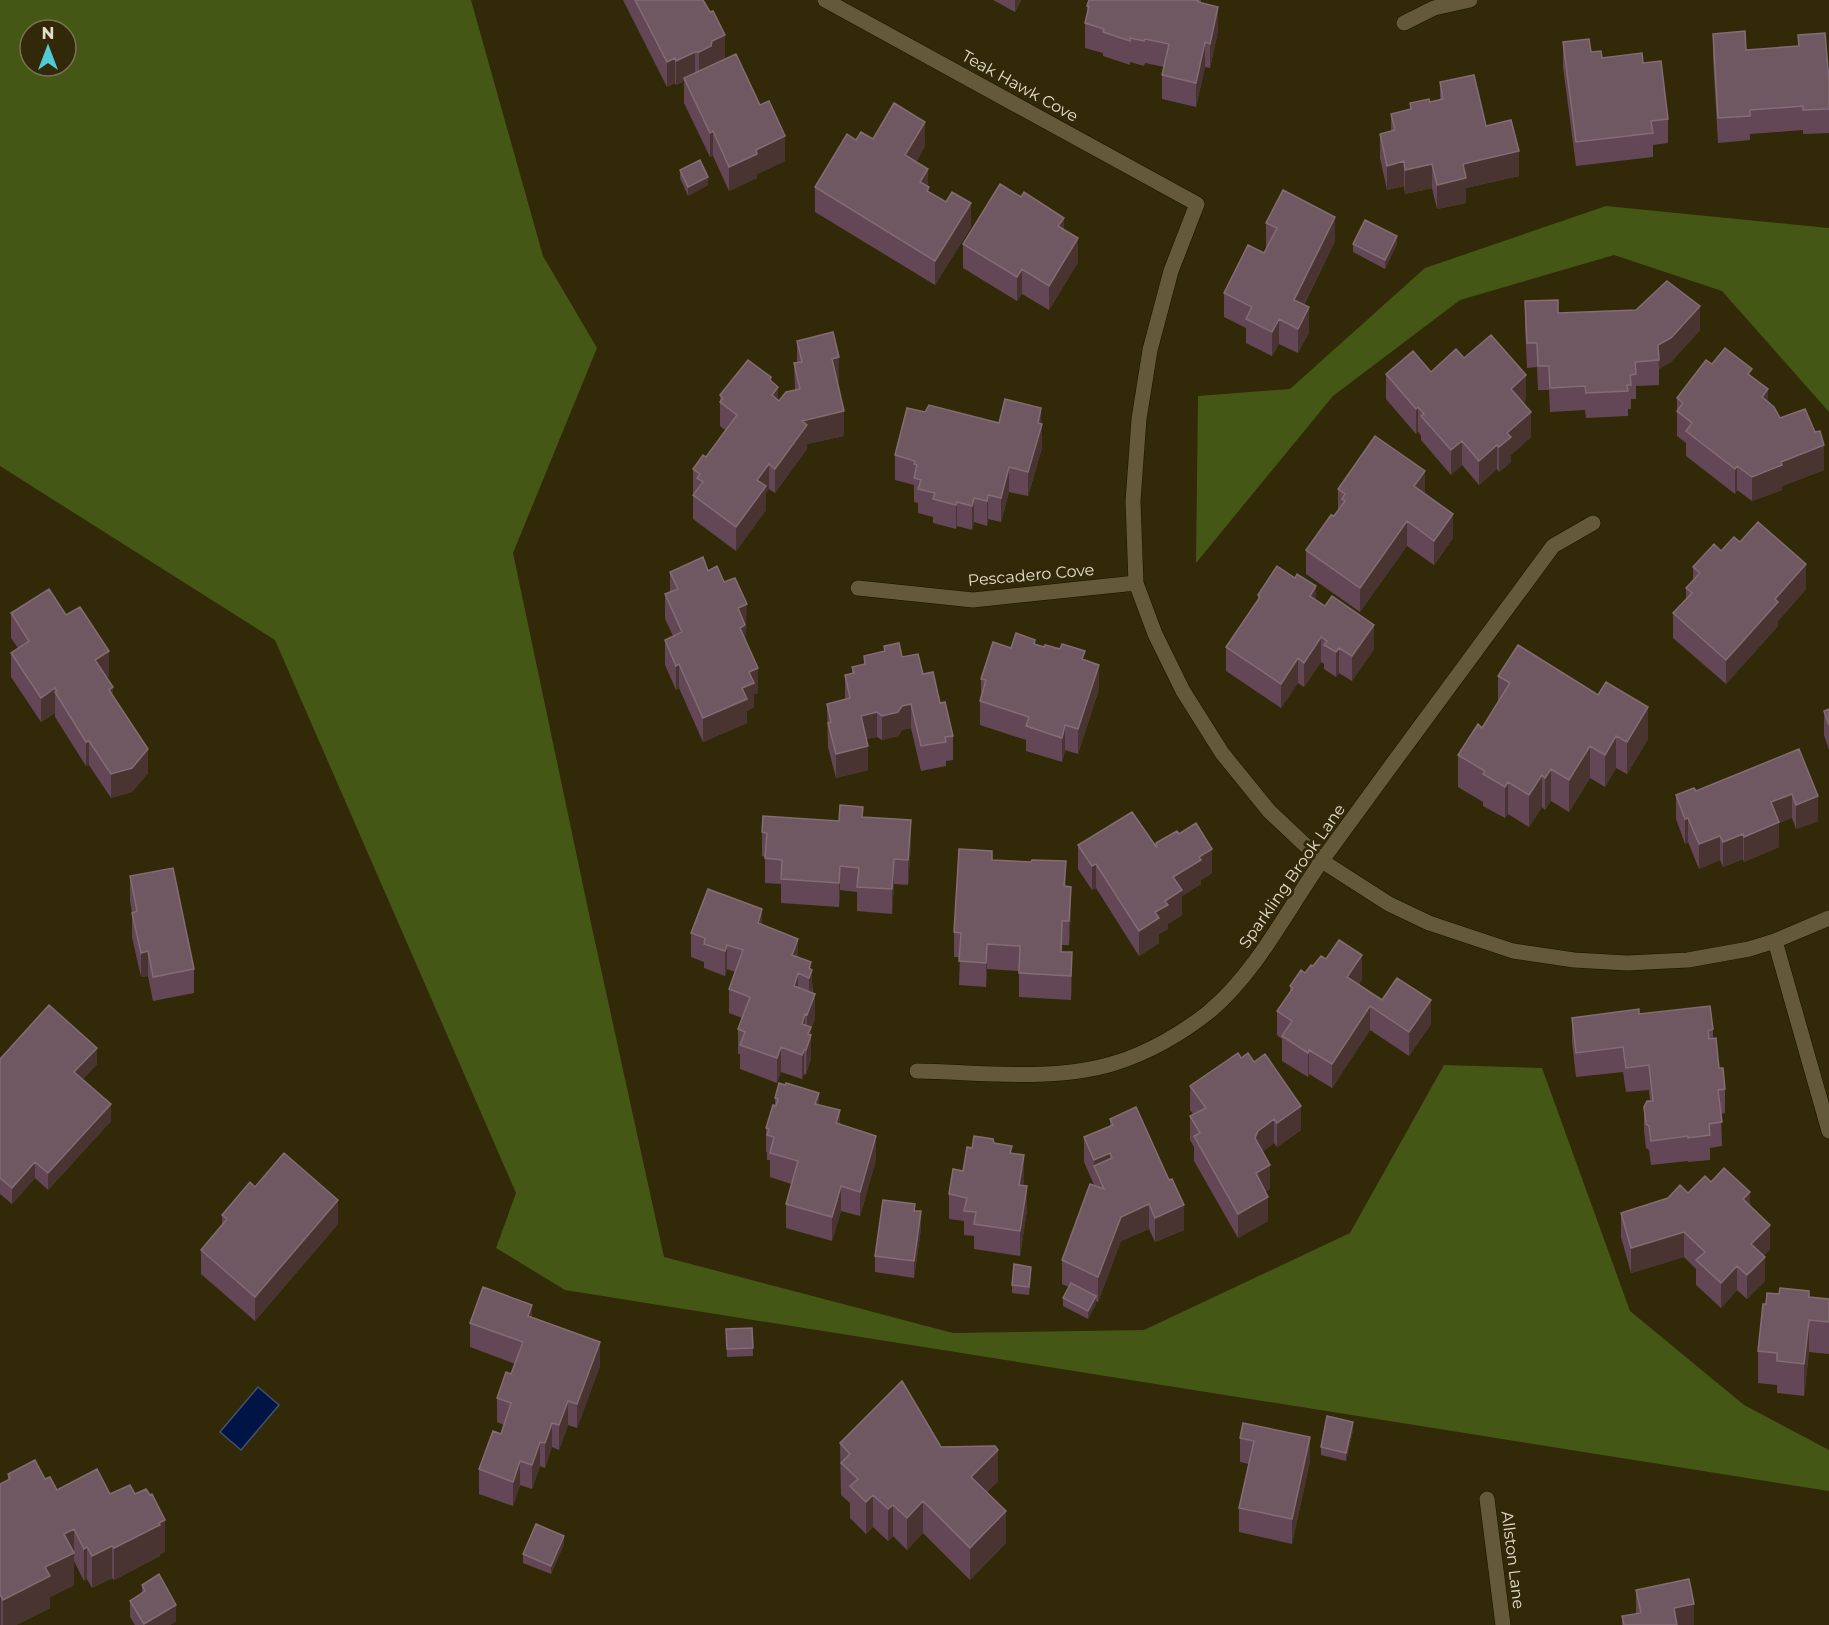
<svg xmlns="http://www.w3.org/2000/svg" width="1829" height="1625" font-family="Montserrat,sans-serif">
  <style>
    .green { fill: #455714; fill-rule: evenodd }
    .water { fill: #001446; stroke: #44516e; stroke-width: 1.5 }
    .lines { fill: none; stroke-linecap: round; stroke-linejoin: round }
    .minor-casing { stroke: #181200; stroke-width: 16 }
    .minor { stroke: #645a3a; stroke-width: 15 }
    .wall { fill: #634756 }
    .shaded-wall { fill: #493432 }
    .building { fill: #705863; stroke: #826d73; stroke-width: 1.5 }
    .labels { text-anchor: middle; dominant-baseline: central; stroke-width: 6; stroke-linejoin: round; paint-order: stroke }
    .street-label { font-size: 16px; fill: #e3decc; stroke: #322909 }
  </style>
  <rect width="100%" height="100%" fill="#322909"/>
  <!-- green -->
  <path class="green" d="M0,0H471L543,256L597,348L513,553L592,928L664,1257L953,1333L1144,1330L1350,1233L1444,1065L1542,1068L1630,1311L1744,1405L1829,1450V1491L565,1290L496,1248L516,1193L275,640L0,466ZM30,30H66V66H30Z
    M1606,206L1829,228V412L1722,291L1614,255L1460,300L1333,396L1196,563L1198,396L1290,389L1425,268Z"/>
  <!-- water -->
  <path class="water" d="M258,1387L279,1405L241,1450L220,1432Z"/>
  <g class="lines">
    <defs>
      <path id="minor" d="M825,0L1197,204L1171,271L1150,350L1139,419L1133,501L1136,583L1155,634L1183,691L1222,753L1269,811L1322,861L1389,904L1429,923L1513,951L1574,960L1627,963L1688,960L1749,949L1775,941L1829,918
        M1404,23L1434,8L1470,0
        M858,588L973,600L1136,583
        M1775,941L1829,1131
        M917,1071C980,1072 1054,1082 1115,1063C1148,1053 1183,1033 1210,1011C1258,970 1287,910 1323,859C1399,754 1477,650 1553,546L1593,523
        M1487,1499L1503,1625"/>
    </defs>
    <!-- minor casing -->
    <use href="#minor" class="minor-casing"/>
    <!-- minor -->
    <use href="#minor" class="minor"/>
  </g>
  <!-- wall -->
  <path class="wall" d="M623,0H703L725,59L785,161L757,174V178L729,191L713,156L710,157L684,103V81L676,85L675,83L667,87Z
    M993,0H1021L1015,12Z
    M1201,0V3L1218,31L1210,68L1205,67L1196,107L1162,99V75L1164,67L1145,63L1144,66L1130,62V65L1103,56V53L1085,48V23L1087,14V6Z
    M1713,34L1746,50L1798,46V35L1829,81V133L1803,134V130L1750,134V140L1718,143L1713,58Z
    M1563,42L1591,52L1602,58L1643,63L1668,119V143L1653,145V157L1576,166L1563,67Z
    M1440,82L1486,126L1519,176L1466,188V203L1437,209L1432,188L1405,194L1404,186L1387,190L1380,158V134L1391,131V114L1410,109V103L1430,102L1440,100Z
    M873,139L925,146L916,162L928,186L929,192L971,227L935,285L815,212V187L856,140Z
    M680,170L708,185L688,196L680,178Z
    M1266,223L1335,241L1304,305L1309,332L1298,353L1279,344L1272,356L1246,343V328L1224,317V293L1264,253L1267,248L1266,247Z
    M1064,229L1078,262L1049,310L1022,294L1017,301L963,268V244Z
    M1353,244H1397L1385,269L1353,252Z
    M1525,301L1558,313L1700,330L1671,362L1659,369V385L1636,386V399H1631V409H1628V416L1586,418L1585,410L1550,412L1549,390H1538L1537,367L1527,368L1525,326Z
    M797,341L839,382H838L844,436L807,444V449L775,493L769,489L766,492V510L736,551L693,519V495L694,494L693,493V469L706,457L725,430L720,426V395L771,381L779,401L795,390L794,363H797Z
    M1464,358L1526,400L1523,403L1531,437L1511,455V462L1499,472L1497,469L1479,485L1462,465L1451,475L1421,440V436L1418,431L1416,434L1386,399V374L1431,372Z
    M1712,364L1752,377L1780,418L1824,470L1782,486V490L1752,501L1737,490L1735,494L1686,456V443L1677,436V398Z
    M925,412L999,423L1041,424L1042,448L1028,496L1009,492L1001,522L988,519L987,526L974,522L972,530L957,526L956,529L933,523V517L918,513V503L914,502V485L895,480V455Z
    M1338,489L1425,493L1453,538L1434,565L1407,546L1360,612L1306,574V550L1338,511Z
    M1740,542L1806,589L1778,621V626L1726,684L1673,638V613L1686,599V588L1693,580V567L1721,551Z
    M708,571L747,628L745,629V640L758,693L754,694V707L747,711V723L703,742L679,688L676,690L665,665V640L673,636L665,619V594L670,592V572Z
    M1258,595L1316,600L1374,649L1352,681L1339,673L1336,677L1324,669V664L1321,662L1304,687L1298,683L1281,708L1226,671V647L1258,601Z
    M11,613L66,615L109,676L107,677L113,696L148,773L132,792L111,798L89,765L86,766L55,717V713L41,722L11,677V653L18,648L11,638Z
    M1035,644L1085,660L1099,689L1078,754L1065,750L1062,762L1026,751V740L980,725V701L981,695V679L1011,648Z
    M884,646L902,657L923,674L940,703L953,736V760L946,761V766L921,771L911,728L902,730L898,736L882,740L877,737L866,739L868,770L836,778L828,747L827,704L845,699V675L852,674V667L864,665V656L884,652Z
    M1498,676L1648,739L1627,774L1616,768L1605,787L1590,778L1569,812L1551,801L1545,810L1542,807L1529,827L1508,814L1505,818L1483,806V802L1458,787V755L1482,728L1498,701Z
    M1829,709V750L1824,735V711Z
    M1799,749L1818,821L1796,829L1792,818L1779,823V847L1744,862L1743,859L1723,867L1720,860L1699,869L1688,842L1685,844L1676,819V795L1696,791Z
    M863,817L911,845L908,885L894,884L892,914L857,911V892L840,890L839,907L781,903V884L765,883V857L762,856V832L839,821Z
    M1156,843L1212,873L1201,880V884L1182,896V915L1168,924V929L1159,934V943L1139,956L1096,888L1092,890L1078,869V845L1156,846Z
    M992,860L1066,886L1071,911L1069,945H1062V952L1072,977L1071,1000L1019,997V971L987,969L986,987L959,985L960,957H954V932Z
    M130,876L194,969V993L153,1001L148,976L141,977L132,937V913L130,901Z
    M762,924L811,969L815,1018L811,1030V1059L806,1074H804L802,1079L781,1072L777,1083L740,1069V1054H738V1029L742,1018L729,1013V989L735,972L727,969L725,976L704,968V962L691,957V933Z
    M1313,966L1362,979L1359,984L1382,1000L1431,1024L1409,1056L1370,1030L1332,1088L1309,1074L1308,1077L1282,1061V1039L1277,1035V1011L1290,992V986Z
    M1639,1014L1713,1029V1038L1719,1068L1725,1089V1113L1721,1114L1722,1146L1710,1148V1160L1688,1162V1161L1651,1165L1649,1150L1646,1148L1644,1131V1107L1650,1101L1649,1090L1626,1092L1623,1072L1576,1077L1572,1042V1018Z
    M1241,1058L1301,1130L1277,1147L1274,1143L1262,1152L1270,1189L1266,1191L1268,1221L1238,1238L1194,1161V1147L1190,1140V1116L1193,1114L1190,1110V1086Z
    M0,1059L97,1064L83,1079L111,1121L48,1190L35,1178L12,1204L0,1194Z
    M775,1098L819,1104L840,1124L876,1160L860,1216L841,1211L832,1241L786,1228V1204L791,1184L770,1177V1160H767V1152H766V1128L775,1105Z
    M1110,1119L1184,1230L1155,1242L1149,1229L1121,1241L1098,1302L1096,1301V1304L1088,1319L1063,1306V1298L1069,1287L1062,1284V1260L1094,1185L1084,1162V1137L1110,1126Z
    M994,1143L1012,1154L1024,1180L1023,1185L1027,1210L1020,1256L974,1249V1236L964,1235V1221L949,1219V1194L963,1171L972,1148Z
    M1711,1182L1750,1205L1770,1249L1764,1255L1765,1281L1747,1299L1737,1290L1721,1308L1696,1285V1269L1684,1257L1631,1273L1621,1237V1213L1688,1193Z
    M255,1187L338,1224L255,1321L201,1274V1250L222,1225V1215Z
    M915,1211L921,1228L914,1278L875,1272V1256Z
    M1031,1275L1029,1295L1012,1293V1285Z
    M1809,1297L1829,1299V1354L1809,1352L1804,1396L1777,1393V1385L1758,1383V1351Z
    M532,1317L600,1366L577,1428L568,1425L559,1450L552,1447L545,1468L540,1466L532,1489L520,1485L513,1506L479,1494V1469L501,1434L504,1425L497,1422V1398L511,1374L515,1364L470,1347V1323Z
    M752,1328L753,1356L727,1357L726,1329Z
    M1243,1423L1310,1461L1292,1544L1239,1532V1508L1249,1464L1240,1462V1438Z
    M1353,1430L1346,1461L1321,1455V1447Z
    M840,1443L941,1447L998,1481L987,1492L1006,1543L970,1580L923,1533L907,1550L893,1536L888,1541L873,1527L866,1534L850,1518V1503L841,1495Z
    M8,1474L45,1479L57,1490L110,1494L165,1552L160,1554V1556L114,1580L112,1578L92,1588L87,1579L84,1581L74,1561V1585L50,1597V1608L16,1625H0V1484L8,1480Z
    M564,1544L551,1574L523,1563V1554Z
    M142,1585L176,1621L170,1625H135L130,1617V1601L142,1594Z
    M1636,1590L1694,1625H1622V1616L1636,1614Z"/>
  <!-- shaded-wall -->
  <path class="shaded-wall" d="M1015,0H1021L1015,12Z
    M1218,7V31L1210,68V44Z
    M725,35V59L699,76V52L712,41Z
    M1205,42V67L1196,107V83Z
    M695,52V76L684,78V81L676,85V61Z
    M675,58V83L667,87V62Z
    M925,122V146L905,180V155Z
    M713,131V156L710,157V133Z
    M785,136V161L757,174V178L729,191V167L756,150Z
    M1519,151V176L1466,188V203L1437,209V185L1463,164Z
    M1404,161V186L1387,190V166Z
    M1432,164V188L1405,194V170Z
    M928,169V189L929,187V212L920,182Z
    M708,177V185L688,196V187Z
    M971,203V227L935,285V261Z
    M1335,217V241L1294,324V300Z
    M1064,218V242L1058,226Z
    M1397,236V244L1385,269V260Z
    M1078,238V262L1049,310V286Z
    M1022,269V294L1017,301V277Z
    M1700,306V330L1671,362L1659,369L1658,345Z
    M1309,307V332L1298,353V329Z
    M1279,319V344L1272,356V332Z
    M839,357V382L832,383V359Z
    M1526,375V400L1511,413V389Z
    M778,387V411L772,395Z
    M1768,389V413L1762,397Z
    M1418,407V431L1416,434V409Z
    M1041,408L1042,448L1028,496V472Z
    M844,411V436L807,444V449L775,493V469L802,421Z
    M1531,412V437L1511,455V462L1499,472V447L1507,433Z
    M1462,441V465L1451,475V450Z
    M1497,445V469L1479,485V461Z
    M1824,445V470L1782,486V490L1752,501V477L1781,462Z
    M769,464V489L766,492V510L736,551V527L757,480Z
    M1737,466V490L1735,494V469Z
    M1009,467V492L1001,522V498Z
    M1425,471V495L1414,486Z
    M988,495V519L987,526V501Z
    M974,498V522L972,530V506Z
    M957,502V526L956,529V505Z
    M1453,514V538L1434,565V541Z
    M1407,521V546L1360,612V588Z
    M1806,564V589L1778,621V626L1726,684V660L1775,599Z
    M1316,586V611L1310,596Z
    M747,604L745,649L740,652L738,608Z
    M1374,625V649L1352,681V656Z
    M1321,637V662L1304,687V663Z
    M1339,648V673L1336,677V652Z
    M109,651V676L95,684V660Z
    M1298,658V683L1281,708V684Z
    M679,664V688L676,690V666Z
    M1099,665V689L1078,754V729Z
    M758,668V693L754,694V707L747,711V723L703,742V718L742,688L749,672Z
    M113,687V712L109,690Z
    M55,688V713L41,722V698Z
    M911,704V728L902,730L898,736L882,740V716L902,706Z
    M1648,707V739L1627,774V742Z
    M877,712V737L861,740V716Z
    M1065,725V750L1062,762V738Z
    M1616,736V768L1605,787V755Z
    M89,741V765L86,766V742Z
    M868,746V770L836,778V754Z
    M1590,746V778L1569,812V780Z
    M148,749V773L132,792L111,798V774Z
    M1551,769V801L1545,810V778Z
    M1542,775V807L1529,827V795Z
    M1508,782V814L1505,818V787Z
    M1792,794V818L1779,823V847L1744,862V837L1771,802Z
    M1818,796V821L1796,829V805Z
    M1688,818V842L1685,844V819Z
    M911,820V845L908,885V860Z
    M1743,834V859L1723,867V842Z
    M1720,836V860L1699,869V844Z
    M1212,849V873L1201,880V884L1182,896V915L1168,924V929L1159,934V943L1139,956V931L1165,901L1173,877L1199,857Z
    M894,859V884L892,914V889Z
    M1066,861V886L1064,910V886Z
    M1096,864V888L1092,890V866Z
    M840,866V890L839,907V883Z
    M1071,887V911L1069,945V921Z
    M762,909V933L758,923Z
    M1062,921V945L1061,976V952Z
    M798,939V963L792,955Z
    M987,944V969L986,987V963Z
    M727,945V969L725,976V951Z
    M148,951V976L141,977V953Z
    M1072,952V977L1071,1000V976Z
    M1362,955V979L1347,1001V977Z
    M811,962V973L812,970V994L809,1002V968Z
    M798,973V998L794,986Z
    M815,994V1018L811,1030V1059L806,1074L807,1015Z
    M1431,1000V1024L1409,1056V1032Z
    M1370,1006V1030L1332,1088V1064Z
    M805,1014V1038L802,1024Z
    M781,1047V1072L777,1083V1058Z
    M97,1048V1064L74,1088V1072Z
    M804,1050V1074L802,1079V1055Z
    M1309,1050V1074L1308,1077V1053Z
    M819,1093V1117L815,1104Z
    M111,1104V1121L48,1190V1173Z
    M1301,1106V1130L1277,1147V1123Z
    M840,1110V1135L836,1123Z
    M1274,1119V1143L1258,1155L1255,1138L1258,1131Z
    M876,1136V1160L860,1216V1192Z
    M1110,1153V1177L1094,1166V1160Z
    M1024,1155V1180L1019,1209V1185Z
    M35,1162V1178L12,1204V1188Z
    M1270,1165V1189L1256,1197V1173Z
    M841,1186V1211L832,1241V1217Z
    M1027,1186V1210L1020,1256V1231Z
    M1750,1192V1217L1743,1199Z
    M1268,1197V1221L1238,1238V1214Z
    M338,1200V1224L255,1321V1297Z
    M1149,1204V1229L1121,1241L1098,1302V1277L1121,1217Z
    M1184,1205V1230L1155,1242V1218Z
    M921,1211V1228L914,1278V1261Z
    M1770,1225V1249L1751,1268V1244Z
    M1684,1232V1257L1631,1273V1248Z
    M1765,1257V1281L1747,1299V1275Z
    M1737,1266V1290L1721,1308V1283Z
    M1809,1291V1352L1804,1396V1364Z
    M1096,1296V1304L1088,1319V1311Z
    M532,1305V1329L528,1316Z
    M600,1342V1366L577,1428V1404Z
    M568,1401V1425L559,1450V1425Z
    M1353,1422V1430L1346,1461V1453Z
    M552,1423V1447L545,1468V1443Z
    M1310,1437V1461L1292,1544V1519Z
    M540,1442V1466L532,1489V1465Z
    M998,1450V1481L971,1509V1477Z
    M520,1461V1485L513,1506V1482Z
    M873,1495V1527L866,1534V1502Z
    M923,1501V1533L907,1550V1518Z
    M893,1505V1536L888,1541V1509Z
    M1006,1511V1543L970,1580V1548Z
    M165,1520V1552L160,1554V1556L114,1580V1548Z
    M74,1529V1585L50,1597V1608L16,1625H3V1600L45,1567L64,1534Z
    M564,1536V1544L551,1574V1566Z
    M112,1546V1578L92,1588V1556Z
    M87,1547V1579L84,1581V1549Z
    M0,1596H1V1625H0Z
    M1694,1604V1625H1674V1608Z
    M176,1605V1621L170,1625H144V1624Z"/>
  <!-- building -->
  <path class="building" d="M635,0H703L710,12L713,11L725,35L712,41L711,46L699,52H695L676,61L675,58L667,62Z
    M1089,0H1198V2L1218,7L1210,44L1205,42L1196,83L1162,75L1169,44L1145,39L1144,41L1130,38V41L1103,32L1104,29L1085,23L1089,6H1087Z
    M1745,31L1746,50L1799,46L1798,35L1825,33L1829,81V109L1803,110V106L1750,110V116L1718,118L1713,34Z
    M1589,39L1591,52L1601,51L1602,58L1642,53L1643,63L1661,61L1668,119L1651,121L1653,133L1576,142L1563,42Z
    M736,54L760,105L769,101L785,136L756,150L757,154L729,167L713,131L710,133L684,78Z
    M1474,75L1486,126L1511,120L1519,151L1463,164L1466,178L1437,185L1432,164L1405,170L1404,161L1387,166L1380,134L1395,130L1391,114L1411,109L1410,103L1429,99L1430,102L1443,99L1440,82Z
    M894,103L925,122L905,155L928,169L920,182L929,187L927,191L946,202L952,192L971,203L935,261L815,187L847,134L856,140L861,132L873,139Z
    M700,160L708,177L688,187L680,170Z
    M1000,184L1021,197L1024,192L1064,218L1058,226L1078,238L1049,286L1022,269L1017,277L963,244Z
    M1283,190L1335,217L1294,300L1309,307L1298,329L1279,319L1272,332L1246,319L1252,307L1224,293L1248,245L1264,253L1277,228L1266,223Z
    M1365,220L1397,236L1385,260L1353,244Z
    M1667,281L1700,306L1671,338L1658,345L1659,360L1635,362L1636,374L1630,375L1631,385H1627L1628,391L1586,393L1585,386L1550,388L1549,366H1538L1537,343H1527L1525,301L1558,300V313L1636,310Z
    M833,332L839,357L832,359L844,411L802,421L807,425L775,469L769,464L757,480L766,486L736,527L693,495L703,482L697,478L700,474L693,469L703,455L706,457L737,415L720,402L723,398L720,395L748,360L771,377L770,380L778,387L772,395L779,401L786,392L800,389L794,363L802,362L797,341Z
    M1491,335L1526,375L1511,389L1531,412L1507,433L1511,437L1499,447L1497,445L1479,461L1462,441L1451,450L1421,416L1424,414L1418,407L1416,409L1386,374L1413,351L1431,372L1456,349L1464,358Z
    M1725,348L1752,369L1748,374L1768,389L1762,397L1774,407L1780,418L1805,409L1815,432L1820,431L1824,445L1781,462L1782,465L1752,477L1737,466L1735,469L1686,431L1692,423L1677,411L1683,403L1677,398L1706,360L1712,364Z
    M1005,399L1041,408L1038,423L1042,424L1028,472L1009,467L1001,498L988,495L987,501L974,498L972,506L957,502L956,505L933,499L935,493L918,489L921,480L914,478L917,465L914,464L915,461L895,455L907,408L925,412L929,405L999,423Z
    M1375,436L1425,471L1414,486L1453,514L1434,541L1407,521L1360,588L1306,550L1331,515L1334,516L1345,501L1342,499L1345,494L1338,489Z
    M1758,522L1806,564L1775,599L1778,602L1726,660L1673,613L1692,593L1686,588L1700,573L1693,567L1714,544L1721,551L1734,537L1740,542Z
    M703,557L708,571L717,566L724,582L735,578L747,604L738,608L745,625L740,628L758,668L749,672L754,683L742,688L747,699L703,718L679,664L676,666L665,640L682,632L665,594L678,589L670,572Z
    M1277,566L1295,578L1297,574L1316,586L1310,596L1325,606L1332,596L1374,625L1352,656L1339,648L1336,652L1324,645L1327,641L1321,637L1304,663L1298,658L1281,684L1226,647L1260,597L1258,595Z
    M49,589L66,615L80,607L109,651L95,660L113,687L109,690L148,749L132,768L111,774L89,741L86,742L55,692L57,691L55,688L41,698L11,653L29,641L11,613Z
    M1016,633L1035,640L1034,644L1044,647L1045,645L1060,649L1062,644L1085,651L1082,659L1099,665L1078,729L1065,725L1062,738L1026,726L1029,717L980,701L986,680L981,679L993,642L1011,648Z
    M899,643L902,657L918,654L923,674L933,672L940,703L945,702L953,736L945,737L946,742L921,746L911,704L902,706L898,712L882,716L877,712L861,716L868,746L836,754L828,723L831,722L827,704L850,698L845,675L854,673L852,667L865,664L864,656L885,651L884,646Z
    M1518,645L1598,695L1606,682L1648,707L1627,742L1616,736L1605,755L1590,746L1569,780L1551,769L1545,778L1542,775L1529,795L1508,782L1505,787L1483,774L1485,771L1458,755L1478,724L1482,728L1510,683L1498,676Z
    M1829,709V725L1824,711Z
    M1799,749L1818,796L1796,805L1792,794L1771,802L1779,822L1744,837L1743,834L1723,842L1720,836L1699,844L1688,818L1685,819L1676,795L1694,788L1696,791Z
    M840,805L863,807L862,817L911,820L908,860L894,859L892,889L857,887L859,868L840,866L839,883L781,879L782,860L765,858L767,833L762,832L763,816L839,821Z
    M1132,812L1157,848L1156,843L1177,831L1179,834L1196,823L1212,849L1199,857L1201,860L1173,877L1182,890L1165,901L1168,905L1155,912L1159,918L1139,931L1096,864L1092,866L1078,845Z
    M959,849L992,851V860L1031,862L1032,860L1066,861L1064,886L1071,887L1069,921H1062L1061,952H1072L1071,976L1019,973L1020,946L987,944L986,963L959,961L961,933L954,932Z
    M173,868L194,969L153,977L148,951L141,953L132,913L137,911L130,876Z
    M708,889L762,909L758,923L798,939L792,955L811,962L809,968L812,970L809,978L798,973L794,986L815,994L807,1015L805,1014L802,1024L811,1027L808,1034L811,1035L806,1050H804L802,1055L781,1047L777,1058L740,1045L745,1032L738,1029L750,997L729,989L743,950L727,945L725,951L704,944L705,938L691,933Z
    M1339,940L1362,955L1347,977L1382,1000L1397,978L1431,1000L1409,1032L1370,1006L1332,1064L1309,1050L1308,1053L1282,1036L1292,1021L1277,1011L1293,988L1290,986L1301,970L1305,973L1311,965L1313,966L1321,956L1326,959Z
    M49,1005L97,1048L74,1072L111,1104L48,1173L35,1162L12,1188L0,1178V1059Z
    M1710,1006L1713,1029L1708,1031L1709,1039L1716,1038L1719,1068H1723L1725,1089L1718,1090L1722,1122L1709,1124L1710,1135L1688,1138V1136L1651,1141L1649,1126L1646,1124L1644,1107L1647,1101H1653L1649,1065L1626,1068L1623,1047L1576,1053L1572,1018L1639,1009V1014Z
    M1238,1053L1241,1058L1248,1053L1254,1062L1265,1054L1301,1106L1277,1123L1274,1119L1258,1131L1255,1138L1270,1165L1256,1173L1268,1197L1238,1214L1194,1136L1200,1133L1190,1116L1206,1108L1190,1086Z
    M779,1083L785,1085L786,1083L819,1093L815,1104L840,1110L836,1123L876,1136L860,1192L841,1186L832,1217L786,1204L798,1161L770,1153L774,1137L767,1135L769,1129L766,1128L773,1105L776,1106L778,1099L775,1098Z
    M1136,1107L1169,1180L1172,1179L1184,1205L1155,1218L1149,1204L1121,1217L1098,1277L1062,1260L1090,1184L1104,1189L1094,1166L1112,1158L1110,1153L1094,1160L1084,1137L1113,1125L1110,1119Z
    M974,1136L993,1139L994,1143L1012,1146L1010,1153L1024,1155L1019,1185L1027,1186L1020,1231L974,1224L976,1212L964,1211L967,1198L949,1194L953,1169L963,1171L967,1147L972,1148Z
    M284,1153L338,1200L255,1297L201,1250L227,1219L222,1215L250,1182L255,1187Z
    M1724,1168L1750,1192L1743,1199L1770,1225L1751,1244L1765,1257L1747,1275L1737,1266L1721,1283L1696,1260L1705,1252L1684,1232L1631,1248L1621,1213L1668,1198L1680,1185L1688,1193L1705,1176L1711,1182Z
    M883,1200L915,1204L914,1211H921L914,1261L875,1256Z
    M1014,1264L1031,1267L1029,1287L1012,1285Z
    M1071,1283L1096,1296L1088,1311L1063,1298Z
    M483,1287L532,1305L528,1316L600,1342L577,1404L568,1401L559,1425L552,1423L545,1443L540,1442L532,1465L520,1461L513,1482L479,1469L493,1431L501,1434L511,1403L497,1398L506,1372L511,1374L523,1342L470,1323Z
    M1780,1288L1809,1291V1297L1829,1299V1322L1809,1320L1804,1364L1777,1361V1353L1758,1351L1763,1304H1766L1767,1293L1779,1294Z
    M752,1328L753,1348L727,1349L726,1329Z
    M902,1381L941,1447L995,1446L998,1450L971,1477L1006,1511L970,1548L923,1501L907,1518L893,1505L888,1509L873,1495L866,1502L850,1486L858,1479L841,1463L850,1454L840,1443Z
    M1327,1416L1353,1422L1346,1453L1321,1447Z
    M1243,1423L1310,1437L1292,1519L1239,1508L1254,1441L1240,1438Z
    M35,1460L45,1479L50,1477L57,1490L97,1469L110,1494L130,1485L135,1494L146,1489L150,1495L152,1494L165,1520L159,1523L160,1525L114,1548L112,1546L92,1556L87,1547L84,1549L74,1529L64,1534L74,1553L45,1567L50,1576L3,1600L1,1596H0V1484L10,1479L8,1474Z
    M536,1524L564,1536L551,1566L523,1554Z
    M159,1574L176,1605L144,1624L130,1601L145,1591L142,1585Z
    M1689,1579L1694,1604L1674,1608L1677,1625H1624L1622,1616L1641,1613L1636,1590Z"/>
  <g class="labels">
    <!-- street labels -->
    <g class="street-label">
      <text transform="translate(1020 86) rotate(29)">Teak Hawk Cove</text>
      <text transform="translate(1031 575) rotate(-5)">Pescadero Cove</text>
      <text transform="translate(1292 876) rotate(-55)">Sparkling Brook Lane</text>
      <text transform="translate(1513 1560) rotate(83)">Allston Lane</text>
    </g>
  </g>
  <!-- north arrow -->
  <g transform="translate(48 48)"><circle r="28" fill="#322909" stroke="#797157" stroke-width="1.5"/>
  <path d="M0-4.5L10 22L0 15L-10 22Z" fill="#52cbd7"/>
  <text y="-9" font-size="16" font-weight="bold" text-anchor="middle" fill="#e3decc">N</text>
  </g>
</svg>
